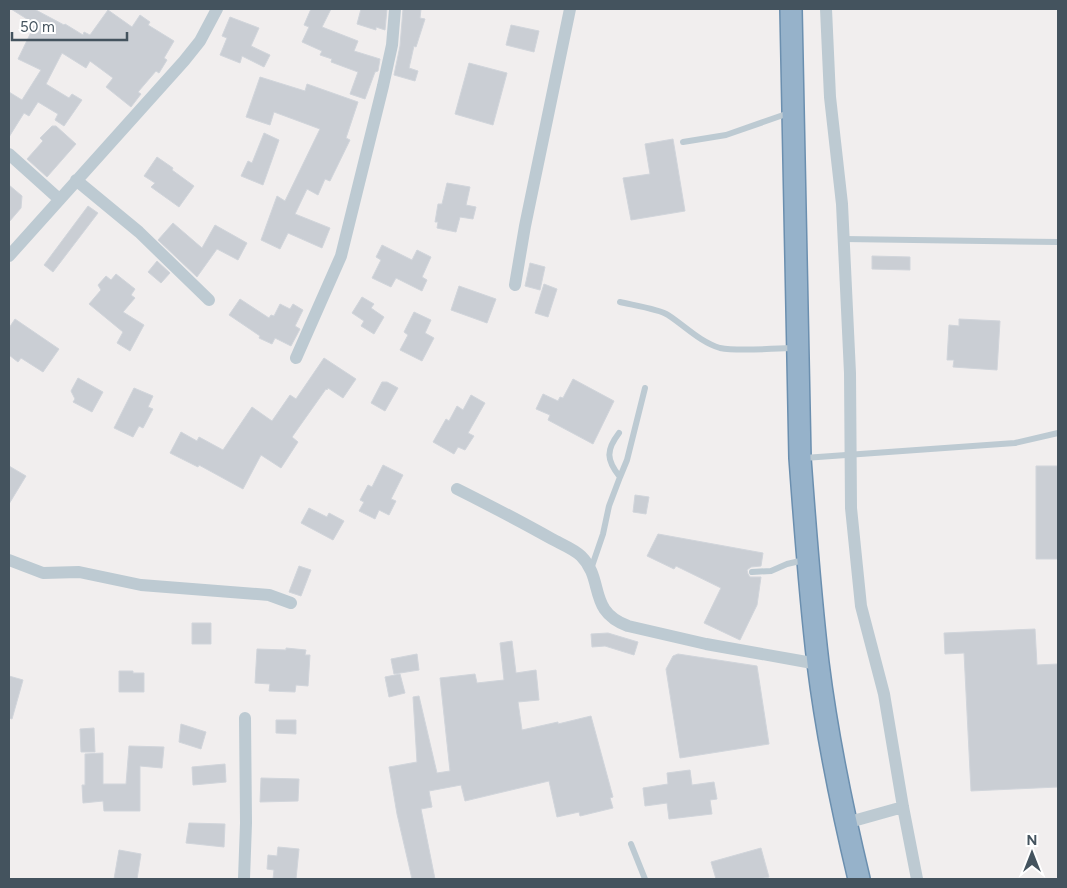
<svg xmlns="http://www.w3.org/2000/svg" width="1067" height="888" font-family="Figtree,sans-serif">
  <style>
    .building { fill: #caced4; stroke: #d1d5db }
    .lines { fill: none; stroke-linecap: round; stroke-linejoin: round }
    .trunk-casing { stroke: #6b8faf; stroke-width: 24 }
    .service { stroke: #bdcad2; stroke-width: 6 }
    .minor { stroke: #bdcad2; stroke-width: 12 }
    .trunk { stroke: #96b2ca; stroke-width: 21 }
  </style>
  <rect width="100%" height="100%" fill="#f1eeee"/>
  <!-- building -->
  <path class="building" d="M11,9H34L64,25L65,24L83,35L84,32L90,35L108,10L132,27L140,15L150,22L148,25L174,41L164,58L167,60L159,73L156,71L138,92L141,94L131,107L106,87L113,78L90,61L86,68L62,53L46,84L69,98L72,94L82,100L64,126L55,120L58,114L38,102L29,116L24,113L9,137V92L22,100L41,70L18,59L35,24Z
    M311,9H331L322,27L358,41L354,51L380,59L378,71L375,72L365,99L350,94L358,72L331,62L332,59L320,55L322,51L302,42L309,27L304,25Z
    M361,9H387L385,30L376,27V30L357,24Z
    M403,9H421L420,18L425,19L416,47L414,46L409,68L418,71L415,81L394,75L400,46Z
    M230,17L259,28L251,46L270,55L264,67L242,56L240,63L220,55L227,38L222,36Z
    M511,25L539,31L534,52L506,45Z
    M469,63L507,73L493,125L455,114Z
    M260,77L305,91L307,84L358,102L346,138L350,140L330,181L325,179L318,195L307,189L295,214L330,228L322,248L288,233L280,249L261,240L277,196L285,201L320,129L274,112L270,125L246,117Z
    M52,126H56L76,144L47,177L27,159L43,141L40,138Z
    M264,133L279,140L263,185L241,176L248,161L252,163Z
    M673,139L685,211L631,220L623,178L650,174L645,144Z
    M157,157L173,168L172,170L194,186L179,207L151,187L155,183L144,176Z
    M447,183L470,187L466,205L476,207L473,219L460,217L456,232L437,228L438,222H435L438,204H442Z
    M9,185L22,196L21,208L9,222Z
    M88,206L98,213L53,272L44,265Z
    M173,223L202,248L215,225L247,243L238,260L217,249L197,277L158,240Z
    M382,245L412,260L417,250L431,257L422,277L427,280L422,291L396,278L391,287L372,278L381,260L376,257Z
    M872,256L910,257V270L872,269Z
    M157,261L170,273L161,283L148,272Z
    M530,263L545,267L540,290L525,286Z
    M116,274L135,289L131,295L135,298L123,312L144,325L130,351L117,343L123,332L89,304L101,290L98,285L106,276L111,280Z
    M544,284L557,289L548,317L535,313Z
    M459,286L496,299L487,323L451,310Z
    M362,297L374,304L371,308L384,317L374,334L361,326L364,321L352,313Z
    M240,299L269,318L271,315L274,316L280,304L290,309L293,304L303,310L295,326L300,329L291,346L275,338L272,344L259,338L260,336L229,315Z
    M414,312L431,320L425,333L434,338L422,361L400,350L408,335L404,332Z
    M15,319L59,349L43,372L21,358L18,362L9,355V328Z
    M959,319L1000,321L997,370L953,367L954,360H947L949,325L959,326Z
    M324,358L356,379L343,398L328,388L327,390L326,389L292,437L298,442L281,468L261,455L243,489L199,465L198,467L170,453L181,432L197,441L199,437L223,450L252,407L272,421L290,395L296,399Z
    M78,378L103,392L92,412L73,402L75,399L71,391Z
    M573,379L614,401L593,444L548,420L550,415L536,409L543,394L558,401L560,397L563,398Z
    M382,382H387L398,388L385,411L371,403Z
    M134,388L153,396L148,407L153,409L143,428L139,426L133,437L114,428Z
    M471,395L485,403L468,433L474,436L465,450L458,447L454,454L433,442L446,419L449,421L457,406L463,410Z
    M383,465L403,475L391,499L396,501L389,515L379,510L375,519L359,511L364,502L360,500L368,485L372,487Z
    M9,466L26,476L9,504Z
    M1036,466H1058V559H1036Z
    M635,495L649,497L646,514L633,512Z
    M309,508L327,517L329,513L344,521L333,540L301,523Z
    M658,534L763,553L761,566L751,567L747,570L748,574L750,577H761L757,605L740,640L704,623L721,588L676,566L674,569L647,556Z
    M299,566L311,570L301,596L289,592Z
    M192,623H211V644H192Z
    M1035,629L1037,665L1058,664V787L971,791L964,653L945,654L944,633Z
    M608,633L638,642L634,655L605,646L592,647L591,634Z
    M512,641L516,673L536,670L539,700L518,702L522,730L558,722V724L591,716L613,797L610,798L613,808L580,816L579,812L557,817L549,781L465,801L461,785L429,791L432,807L421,809L435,879H412L397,814L389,767L417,762L413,697L419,696L437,773L450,771L440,678L475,674L477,683L504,680L500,643Z
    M286,648L306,650L305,655H310L308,686L296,685L295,692L269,691L270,684L255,683L257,649L286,650Z
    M417,654L419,670L394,674L391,659Z
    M678,654L757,666L769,744L680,758L666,669L673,656Z
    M119,671H133V673H144V692H119Z
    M400,674L405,693L389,697L385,677Z
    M9,676L23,680L12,719L9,718Z
    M276,720H296V734L276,733Z
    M181,724L206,732L201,749L179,742Z
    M94,728L95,752H81L80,729Z
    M129,746L164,747L162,768L140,766V811H104L103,801L83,803L82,785H85V754L103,753V784H126Z
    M225,764L226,782L193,785L192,767Z
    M690,770L692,785L714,782L717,799L710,800L712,814L669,819L667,803L645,806L643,788L668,784L667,773Z
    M261,778L299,779L298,801L260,802Z
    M189,823L225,824L224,847L186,843Z
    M278,847L299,849L296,879H273L274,870L267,869L268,855L277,856Z
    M761,848L769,877L760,879H716L711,862Z
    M119,850L141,854L137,879H114Z"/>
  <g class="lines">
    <defs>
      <path id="trunk" d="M791,9L800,458C805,527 810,595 818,663C827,736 842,808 859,879"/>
    </defs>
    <!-- trunk casing -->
    <use href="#trunk" class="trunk-casing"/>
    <!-- service -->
    <path class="service" d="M683,142L726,135L789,113
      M844,239L1058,242
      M620,302C632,305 659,309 668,315C685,326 700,342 720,348C740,352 773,348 794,348
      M804,458L1015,443L1058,433
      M620,477L627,460L645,388
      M591,569L603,534L609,506L620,477C606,460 606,450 619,433
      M752,572L771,571L787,564L804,560
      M631,844L645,879"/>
    <!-- minor -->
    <path class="minor" d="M826,9L830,97L842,204L850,373L851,508L861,606L884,694L903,807L917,879
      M9,154L59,199
      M76,180L139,232L209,300
      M9,256L184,61L200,41L217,9
      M515,285L525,226L570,9
      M296,358L341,256L383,86L392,45L395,9
      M457,489C489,505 520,521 552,539C561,544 574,549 581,556C605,580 587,611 628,626L706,644L818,664
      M9,560L43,573L79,572L141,585L269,595L291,603
      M846,823L903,807
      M244,879L246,823L245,718"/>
    <!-- trunk -->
    <use href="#trunk" class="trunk"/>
  </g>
  <!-- border -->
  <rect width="1067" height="888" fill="none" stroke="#44535e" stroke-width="20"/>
  <!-- north arrow -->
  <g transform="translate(1032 853)" stroke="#ffffff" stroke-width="4" paint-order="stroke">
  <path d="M0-4L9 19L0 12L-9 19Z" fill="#44535e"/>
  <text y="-8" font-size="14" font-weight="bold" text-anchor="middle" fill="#44535e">N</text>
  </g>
  <!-- scale -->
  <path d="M12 32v8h115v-8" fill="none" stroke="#44535e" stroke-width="2.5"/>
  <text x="20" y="32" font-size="15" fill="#44535e" stroke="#ffffff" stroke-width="4" paint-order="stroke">50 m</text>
</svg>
